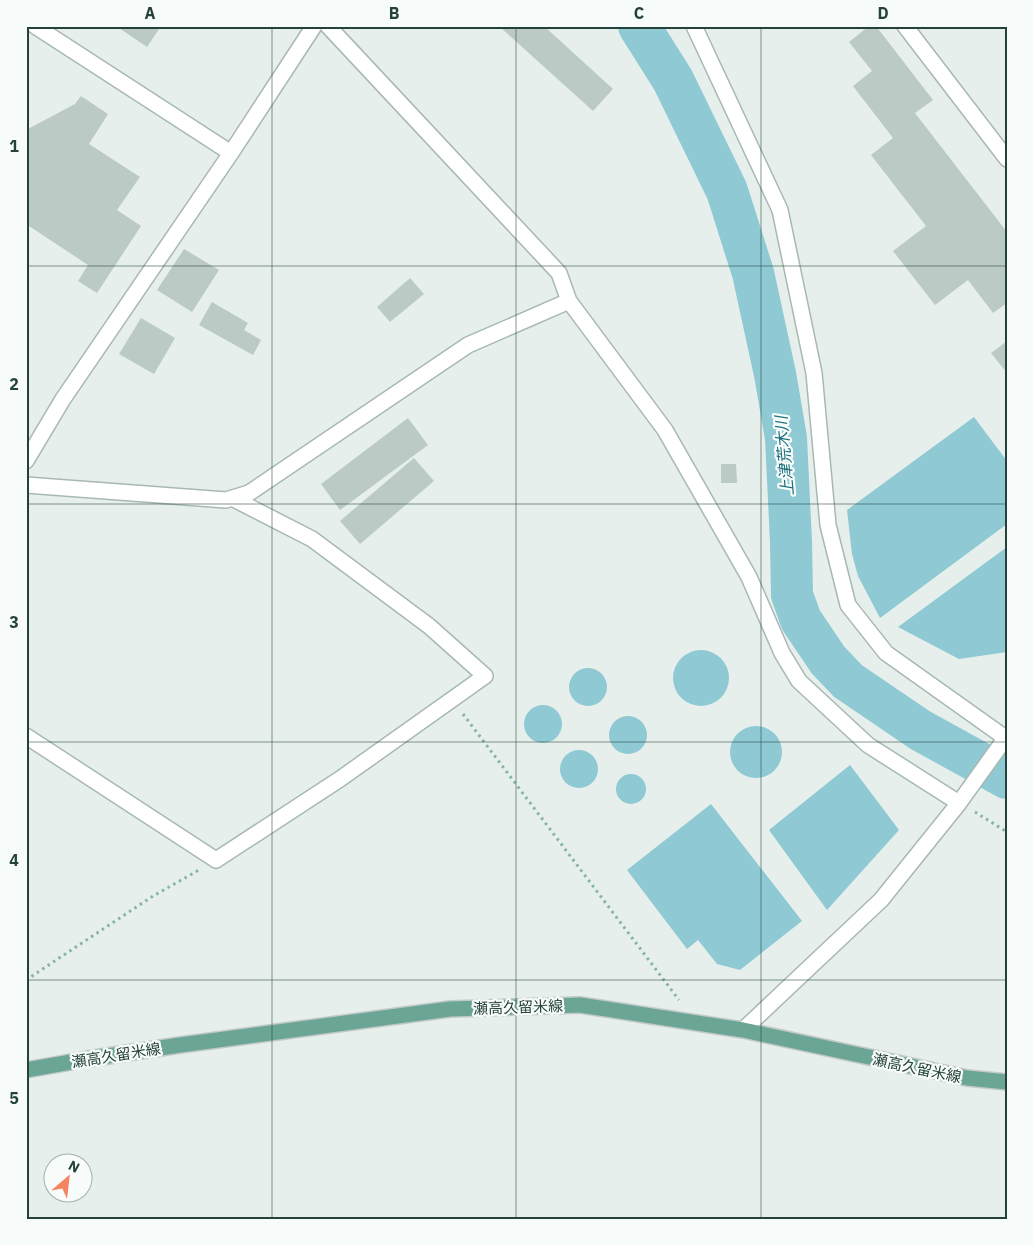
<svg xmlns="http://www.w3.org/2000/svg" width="1033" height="1245" font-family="'IBM Plex Sans','Noto Sans JP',sans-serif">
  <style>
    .water { fill: #8ec9d4 }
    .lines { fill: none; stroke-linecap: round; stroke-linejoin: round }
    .river { stroke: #8ec9d4; stroke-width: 42 }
    .building { fill: #bbcac4 }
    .minor-casing { stroke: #a8b8b2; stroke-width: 18 }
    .major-casing { stroke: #c2cac8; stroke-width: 18 }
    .path { stroke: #86b3a5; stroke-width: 3; stroke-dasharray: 2.5 4; stroke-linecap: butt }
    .minor { stroke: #fff; stroke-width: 15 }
    .major { stroke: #6aa596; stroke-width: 15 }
    .grid { fill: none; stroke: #24423a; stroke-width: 1; stroke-opacity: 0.55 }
    .labels { text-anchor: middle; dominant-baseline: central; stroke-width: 4.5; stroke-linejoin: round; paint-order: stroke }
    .street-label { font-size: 15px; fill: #24423a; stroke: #f7fbf9 }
    .water-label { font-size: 16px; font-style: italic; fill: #1c6f80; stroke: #f7fbf9 }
    .neatline { fill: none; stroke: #24423a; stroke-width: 2 }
    .grid-label { font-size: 16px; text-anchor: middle; font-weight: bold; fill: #24423a }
  </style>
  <rect width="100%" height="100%" fill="#e6efeb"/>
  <!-- water -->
  <path class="water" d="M974,417L1007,461V524L880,618L858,576L852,554L847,510Z
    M1007,547V652L959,659L898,627Z
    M673 678a28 28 0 1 1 56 0a28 28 0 1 1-56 0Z
    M569 687a19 19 0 1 1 38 0a19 19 0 1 1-38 0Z
    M524 724a19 19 0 1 1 38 0a19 19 0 1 1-38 0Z
    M609 735a19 19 0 1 1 38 0a19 19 0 1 1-38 0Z
    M730 752a26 26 0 1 1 52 0a26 26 0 1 1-52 0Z
    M560 769a19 19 0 1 1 38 0a19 19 0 1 1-38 0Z
    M850,765L899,830L827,910L769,830Z
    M616 789a15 15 0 1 1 30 0a15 15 0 1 1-30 0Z
    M711,804L802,921L740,970L717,964L698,940L687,949L627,870Z"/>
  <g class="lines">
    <!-- river -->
    <path class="river" d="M639,26L673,80L727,191L753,273L775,374L786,438L791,542L792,595L801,620L828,660L848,681L920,730L1007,778"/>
  </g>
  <!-- building -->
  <path class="building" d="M116,26H161L147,47Z
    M499,26H544L613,89L593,111Z
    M869,26H876L933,100L915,113L1007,232V303L993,313L968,280L935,305L893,251L926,226L871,155L893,138L853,86L872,71L849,42Z
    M81,96L108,114L89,144L140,177L117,210L141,226L97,293L78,281L88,265L26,224V130L75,104Z
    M184,249L219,270L192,312L157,290Z
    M410,278L424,294L390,322L377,307Z
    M212,302L248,323L244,330L261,340L253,355L199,325Z
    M141,318L175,338L154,374L119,354Z
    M1007,341V373L991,353Z
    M408,418L428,445L340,510L321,484Z
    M414,458L434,481L360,544L340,521Z
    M721,464H736L737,483H721Z"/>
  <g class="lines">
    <defs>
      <path id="minor" d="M35,26L231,153
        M328,26L559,273L569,301L665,430L749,577L782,653L799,681L868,745L959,803
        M694,26L780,210L814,373L828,525L848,605L886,653L1007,739
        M905,26L1007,159
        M26,461L63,399L231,153L314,26
        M26,485L226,500L249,493L468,345L569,301
        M26,736L216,860L340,779L485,676L429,626L312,539L232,498
        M743,1030L881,900L959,803L1007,736"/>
      <path id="major" d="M26,1070L88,1059L180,1045L450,1009L580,1005L743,1030L967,1078L1007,1082"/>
    </defs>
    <!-- minor casing -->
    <use href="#minor" class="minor-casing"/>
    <!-- major casing -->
    <use href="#major" class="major-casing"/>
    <!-- path -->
    <path class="path" d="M463,714L679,1000
      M975,812L1007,832
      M26,980L153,896L199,870"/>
    <!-- minor -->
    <use href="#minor" class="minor"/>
    <!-- major -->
    <use href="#major" class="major"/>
  </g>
  <!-- grid -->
  <path class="grid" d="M272,26V1219M516,26V1219M761,26V1219M26,266H1007M26,504H1007M26,742H1007M26,980H1007"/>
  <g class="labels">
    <!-- street labels -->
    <g class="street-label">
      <text transform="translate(518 1007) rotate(-2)">瀬高久留米線</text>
      <text transform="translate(116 1055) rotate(-9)">瀬高久留米線</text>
      <text transform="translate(917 1068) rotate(12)">瀬高久留米線</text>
    </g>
    <!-- water labels -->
    <g class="water-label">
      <text transform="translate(784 456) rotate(-95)">上津荒木川</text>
    </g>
  </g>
  <!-- border -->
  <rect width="1033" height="1245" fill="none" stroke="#f7fbf9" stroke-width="55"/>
  <!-- north arrow -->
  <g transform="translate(68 1178) rotate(28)"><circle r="24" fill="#f7fbf9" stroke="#a3b1ad"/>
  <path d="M0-4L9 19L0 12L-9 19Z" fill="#f4845f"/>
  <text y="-8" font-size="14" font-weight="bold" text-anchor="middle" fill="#24423a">N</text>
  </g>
  <rect x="28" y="28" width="978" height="1190" class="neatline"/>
  <g class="grid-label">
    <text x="150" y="19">A</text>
    <text x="394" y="19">B</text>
    <text x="639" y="19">C</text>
    <text x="883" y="19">D</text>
    <text x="14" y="152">1</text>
    <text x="14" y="390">2</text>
    <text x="14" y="628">3</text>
    <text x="14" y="866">4</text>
    <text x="14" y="1104">5</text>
  </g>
</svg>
